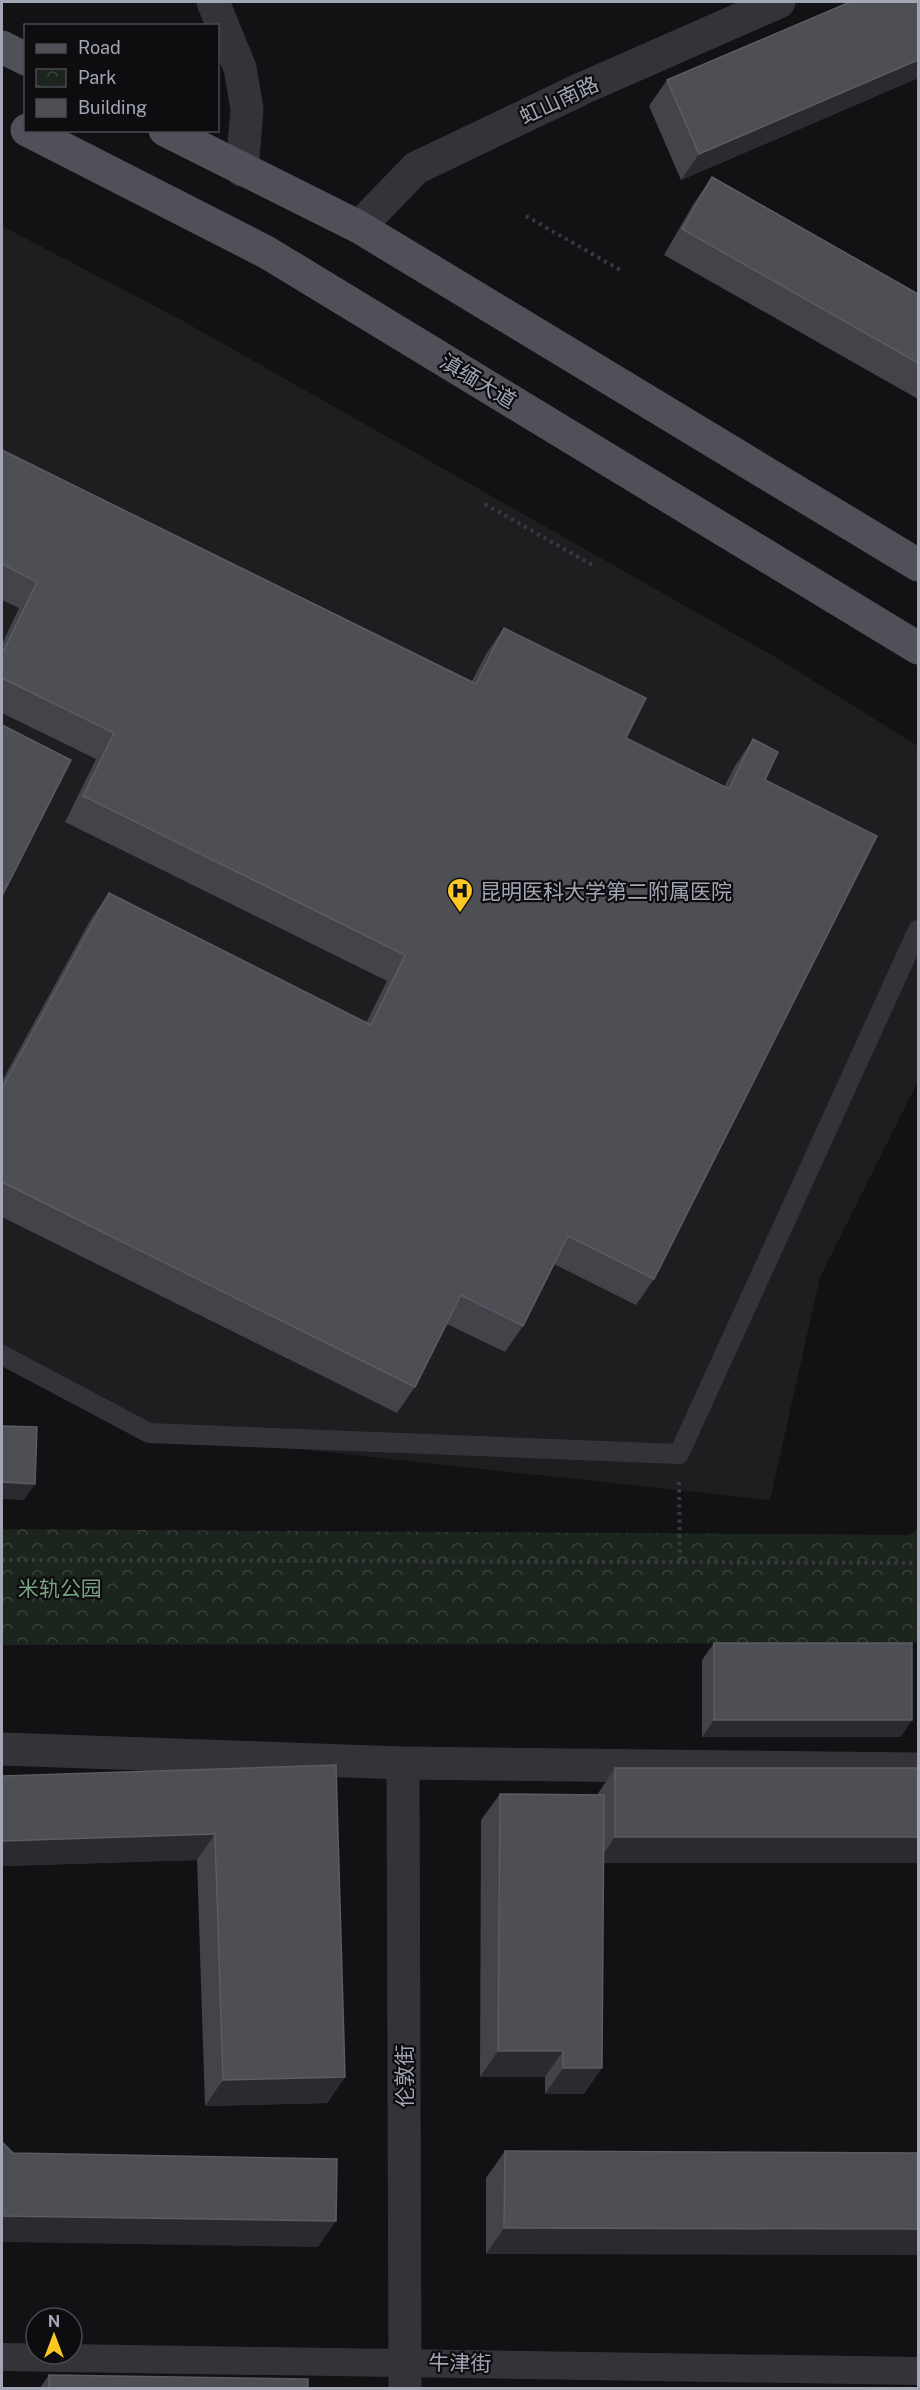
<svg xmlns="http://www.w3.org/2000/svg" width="920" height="2390" font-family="'Public Sans','Noto Sans SC',sans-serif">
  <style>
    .built { fill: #1e1e21 }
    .park { fill: url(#park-crowns) }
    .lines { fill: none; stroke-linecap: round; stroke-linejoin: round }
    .path { stroke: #393a40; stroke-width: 4; stroke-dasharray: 3 4.5; stroke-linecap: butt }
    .service { stroke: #333339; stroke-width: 20 }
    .pedestrian { stroke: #333339; stroke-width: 28 }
    .minor { stroke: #333339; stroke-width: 33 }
    .tertiary { stroke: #333339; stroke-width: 33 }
    .primary { stroke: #4f5058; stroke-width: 33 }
    .wall { fill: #434349 }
    .shaded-wall { fill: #2b2b2f }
    .building { fill: #4e4e55; stroke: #5b5c64; stroke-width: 1.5 }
    .labels { text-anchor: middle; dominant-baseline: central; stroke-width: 4.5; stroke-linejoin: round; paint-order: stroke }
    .street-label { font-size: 21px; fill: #a3a6b5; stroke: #0d0d0f }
    .poi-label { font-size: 21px; fill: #a3a6b5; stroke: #0d0d0f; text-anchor: start }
    .park-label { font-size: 21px; fill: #78a17f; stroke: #0d0d0f }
  </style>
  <defs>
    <pattern id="park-crowns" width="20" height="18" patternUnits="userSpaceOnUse" patternTransform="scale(1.5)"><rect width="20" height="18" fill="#1c241e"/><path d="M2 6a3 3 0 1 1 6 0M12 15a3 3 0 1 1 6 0" fill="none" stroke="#3a413c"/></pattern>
  </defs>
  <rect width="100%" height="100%" fill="#121214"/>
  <!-- built -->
  <path class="built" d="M2,226L185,322L775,657L918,746V1081L820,1277L770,1500L149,1433L2,1355Z"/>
  <!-- park -->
  <path class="park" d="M2,1529L909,1535L918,1529V1643L2,1645Z"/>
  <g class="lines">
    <!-- path -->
    <path class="path" d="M526,216L622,271
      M485,504L594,566
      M679,1482L680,1562
      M2,1560L918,1563"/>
    <!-- service -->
    <path class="service" d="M2,1355L149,1433L679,1454L918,930"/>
    <!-- pedestrian -->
    <path class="pedestrian" d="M2,2357L918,2371"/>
    <!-- minor -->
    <path class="minor" d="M213,2L240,68L247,109L242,170
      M2,1749L403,1763L918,1769
      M403,1763L405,2388"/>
    <!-- tertiary -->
    <path class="tertiary" d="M359,227L416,168L581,89L779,2"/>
    <!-- primary -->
    <path class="primary" d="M2,47L26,59
      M27,130L266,252L918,648
      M165,130L359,227L918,565"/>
  </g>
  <!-- wall -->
  <path class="wall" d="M918,2V78L681,180L649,106L667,80Z
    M712,177L918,294V399L664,255L694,203Z
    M2,450L472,681L486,654L504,628L626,738L724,787L735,766L753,739L765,780L654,1279L636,1305L554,1264L523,1326L505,1352L447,1324L415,1387L397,1413L2,1217V1081L91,919L109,893L366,1023L387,981L65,822L96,759L2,713V644L19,608L2,600Z
    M714,1643L901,1737H702V1660Z
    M336,1765L345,2077L327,2103L205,2106L197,1860L2,1866Z
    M615,1768H918L603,1863L584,2094H545V2077H480L481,1820L500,1794L597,1795Z
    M505,2151L918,2153L486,2254V2178Z
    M49,2375L308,2388H40Z"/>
  <!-- shaded-wall -->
  <path class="shaded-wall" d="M918,60V78L681,180L699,154Z
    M2,1482L35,1484L24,1500L2,1499Z
    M714,1720H912L901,1737H702Z
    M215,1834L197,1860L2,1866V1841Z
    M615,1837H918V1863H597Z
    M498,2051H563L545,2077H480Z
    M563,2068H602L584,2094H545Z
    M345,2077L327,2103L205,2106L223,2080Z
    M2,2216L336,2221L318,2247L2,2242Z
    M504,2228L918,2229V2255L486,2254Z"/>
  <!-- building -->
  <path class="building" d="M850,2H918V60L699,154L667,80Z
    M712,177L918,294V363L682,229Z
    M2,450L476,684L504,628L646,698L626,738L729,789L753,739L778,752L765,780L877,836L654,1279L568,1236L523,1326L461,1295L415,1387L2,1182V1088L109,893L371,1025L405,955L83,796L114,733L2,678V654L37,582L2,564Z
    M2,725L71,760L2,896Z
    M2,1426L37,1427L35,1484L2,1482Z
    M714,1643H912V1720H714Z
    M336,1765L345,2077L223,2080L215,1834L2,1841V1776Z
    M615,1768H918V1837H615Z
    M500,1794L604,1795L602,2068H563V2051H498Z
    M2,2142L13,2153L337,2159L336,2221L2,2216Z
    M505,2151L918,2153V2229L504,2228Z
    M49,2375L308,2379V2388H49Z"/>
  <!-- icons -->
  <defs>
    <symbol id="hospital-pin" viewBox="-11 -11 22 30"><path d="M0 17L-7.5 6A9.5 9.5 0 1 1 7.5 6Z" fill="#fbc723" stroke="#0d0d0f"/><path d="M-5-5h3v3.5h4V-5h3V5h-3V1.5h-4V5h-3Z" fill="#111"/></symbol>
  </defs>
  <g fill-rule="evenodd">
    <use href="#hospital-pin" x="445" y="876" width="30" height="40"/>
  </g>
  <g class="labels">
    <!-- street labels -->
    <g class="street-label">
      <text transform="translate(559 100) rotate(-25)">虹山南路</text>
      <text transform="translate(478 381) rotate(31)">滇缅大道</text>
      <text transform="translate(404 2076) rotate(-90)">伦敦街</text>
      <text transform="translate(460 2363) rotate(1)">牛津街</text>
    </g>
    <!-- poi labels -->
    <g class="poi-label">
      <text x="480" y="891">昆明医科大学第二附属医院</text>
    </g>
    <!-- park labels -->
    <g class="park-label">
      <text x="60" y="1588">米轨公园</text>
    </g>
  </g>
  <!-- border -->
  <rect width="920" height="2390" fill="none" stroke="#a3a6b5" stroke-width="6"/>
  <!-- legend -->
  <rect x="24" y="24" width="195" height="108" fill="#0d0d0f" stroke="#494a51" stroke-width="1.5"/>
  <rect x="36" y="44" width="30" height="9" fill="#4f5058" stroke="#494a51" stroke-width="1.5"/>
  <text x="78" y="54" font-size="18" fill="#a3a6b5">Road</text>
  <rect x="36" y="69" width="30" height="18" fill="url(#park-crowns)" stroke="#494a51" stroke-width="1.5"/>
  <text x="78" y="84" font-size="18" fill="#a3a6b5">Park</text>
  <rect x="36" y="99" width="30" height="18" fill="#4e4e55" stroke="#494a51" stroke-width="1.5"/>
  <text x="78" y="114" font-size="18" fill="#a3a6b5">Building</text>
  <!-- north arrow -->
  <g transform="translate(54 2336)"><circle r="28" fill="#0d0d0f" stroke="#494a51" stroke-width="1.5"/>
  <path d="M0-4.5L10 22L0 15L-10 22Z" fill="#fbc723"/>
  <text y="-9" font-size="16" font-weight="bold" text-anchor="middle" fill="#a3a6b5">N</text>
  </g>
</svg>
